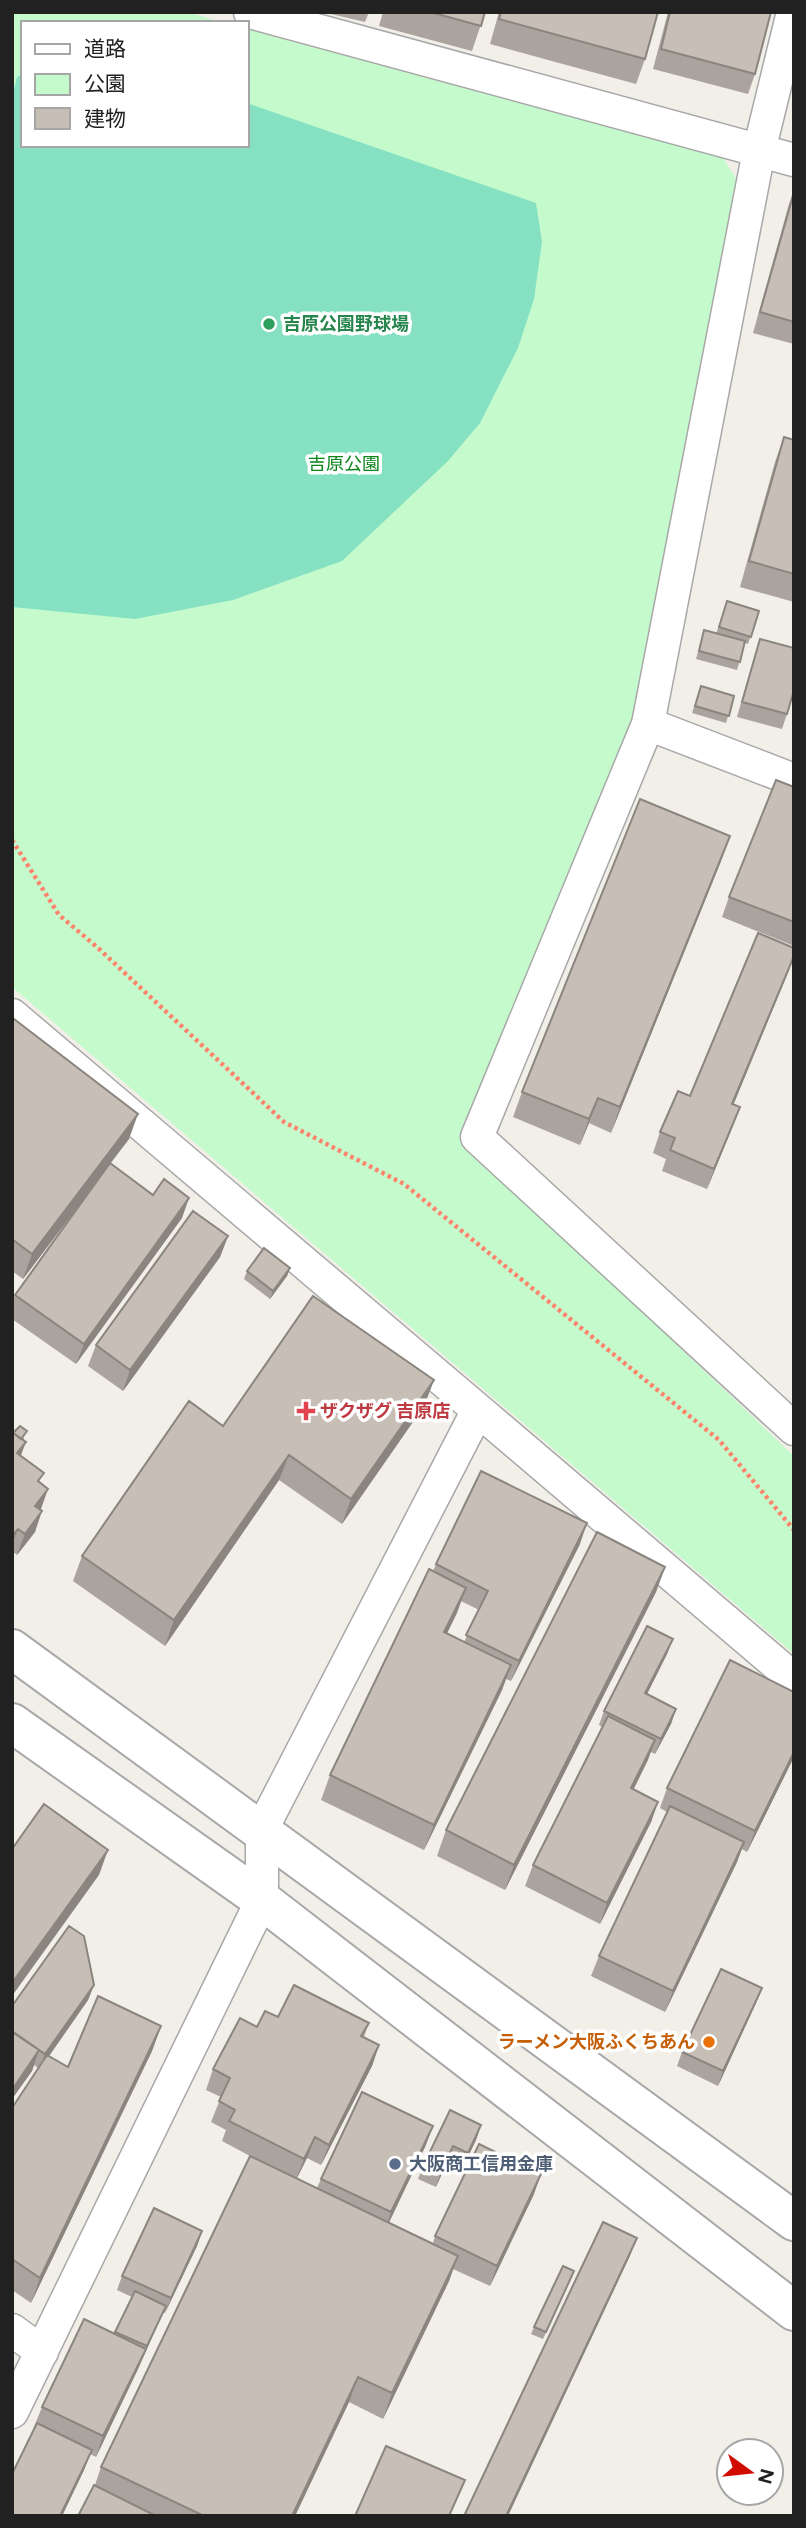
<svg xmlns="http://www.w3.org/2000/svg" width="806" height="2528" font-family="Figtree,'Noto Sans JP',sans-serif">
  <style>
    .park { fill: #c5fbcc }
    .pitch { fill: #85e1c2 }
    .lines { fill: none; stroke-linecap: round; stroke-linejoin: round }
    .minor-casing { stroke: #a8a8a8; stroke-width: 35 }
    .tertiary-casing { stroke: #a8a8a8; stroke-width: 42 }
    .path { stroke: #fd836d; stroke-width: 4.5; stroke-dasharray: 3.5 3.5; stroke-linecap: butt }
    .minor { stroke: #fff; stroke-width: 32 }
    .tertiary { stroke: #fff; stroke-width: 38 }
    .wall { fill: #aba39d; fill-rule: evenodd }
    .shaded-wall { fill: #8b857f }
    .building { fill: #c7beb6; stroke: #8b857f; stroke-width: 2 }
    .leisure-dot { fill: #2e9e5b; stroke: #fff; stroke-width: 2.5 }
    .health-dot { fill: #e0444e; stroke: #fff; stroke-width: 2.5 }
    .food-dot { fill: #e8710a; stroke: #fff; stroke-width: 2.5 }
    .service-dot { fill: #5c6f8a; stroke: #fff; stroke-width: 2.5 }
    .labels { text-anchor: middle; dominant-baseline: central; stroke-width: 7; stroke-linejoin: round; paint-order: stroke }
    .leisure-label { font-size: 18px; font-weight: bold; fill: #27864d; stroke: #fff; text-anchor: start }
    .park-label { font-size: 18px; fill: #09851a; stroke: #fff }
    .health-label { font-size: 18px; font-weight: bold; fill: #be3a42; stroke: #fff; text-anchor: start }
    .food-label { font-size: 18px; font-weight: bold; fill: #c56008; stroke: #fff; text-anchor: end }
    .service-label { font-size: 18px; font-weight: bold; fill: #4e5e75; stroke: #fff; text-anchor: start }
  </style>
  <rect width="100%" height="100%" fill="#f1efe8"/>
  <!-- park -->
  <path class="park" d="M12,12H187L225,23H23V145H247V29L723,158L737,180L637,713L463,1142L794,1456V1654L12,987Z"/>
  <!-- pitch -->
  <path class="pitch" d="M23,74V145H247V103L536,203L542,242L534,299L518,348L480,423L448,461L342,561L233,600L135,619L12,607V98L17,77Z"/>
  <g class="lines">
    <defs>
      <path id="minor" d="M250,12L794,160
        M793,12L759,151L648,724L477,1137L794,1429
        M648,724L794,780
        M12,1015L478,1410L262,1829V1900L12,2412
        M478,1410L794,1679
        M12,2330L42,2352"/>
      <path id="tertiary" d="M12,1649L794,2221
        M12,1723L262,1900L794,2311"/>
    </defs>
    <!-- minor casing -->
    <use href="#minor" class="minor-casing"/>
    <!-- tertiary casing -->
    <use href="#tertiary" class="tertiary-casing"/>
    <!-- path -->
    <path class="path" d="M12,840L59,915L97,947L284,1122L404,1184L719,1440L794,1530"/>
    <!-- minor -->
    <use href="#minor" class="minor"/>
    <!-- tertiary -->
    <use href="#tertiary" class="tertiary"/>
  </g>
  <!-- wall -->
  <path class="wall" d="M331,12H369L365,22L331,14Z
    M383,12H485L472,51L379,26Z
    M499,12H658L645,59L636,84L490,44Z
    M668,12H771L755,74L748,94L653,69Z
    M794,190V344L753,333L789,204Z
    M784,437L794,440V602L740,587L775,462Z
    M727,601L759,611L748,644L745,643L737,670L696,659L704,630L716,634Z
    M760,639L787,714L782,729L737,717L755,654Z
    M701,686L734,696L726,723L692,713Z
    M794,787V946L722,917L729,897Z
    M721,861L611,1133L589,1123L580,1145L513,1117L522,1092Z
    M789,970L733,1105L732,1128L707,1189L662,1171L666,1159L653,1153L660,1132L690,1096Z
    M12,1021L129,1139L110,1163L182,1218L76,1364L12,1319V1302L15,1295L95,1184L23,1279L12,1271Z
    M228,1236L220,1257L123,1391L88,1366L96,1345Z
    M290,1268L287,1276L270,1299L244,1279L247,1271Z
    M434,1380L424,1406L342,1524L279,1480L165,1646L73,1581L82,1556L223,1426Z
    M12,1432L24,1438L21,1456L41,1483L40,1510L35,1532L17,1555L12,1551Z
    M580,1544L511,1681L506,1679L502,1690L424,1850L321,1800L330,1775L433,1571L436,1564ZM461,1601L479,1610L464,1642L447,1633Z
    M665,1567L656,1592L505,1890L437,1856L446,1830Z
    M673,1639L667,1654L647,1694L676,1709L671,1724L655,1754L651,1752L633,1789L658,1802L651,1822L600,1924L525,1886L533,1865L602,1727L599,1725L604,1711Z
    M794,1757L747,1852L742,1849L737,1862L665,2012L591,1976L599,1956L667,1812L660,1808L667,1788Z
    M94,1985L88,2000L49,2056L68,2067L161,2026L152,2051L31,2303L12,2290V2108L38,2068L34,2065L32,2071L12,2099V2006Z
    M762,1988L756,2003L718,2086L677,2066L682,2052Z
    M278,2017L369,2023L364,2037L379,2045L372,2066L321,2165L307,2158L297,2178L317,2188L321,2179L433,2126L425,2147L389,2222L433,2243L435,2236L534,2194L490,2286L453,2269L449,2281L383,2419L349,2402L295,2516H78L95,2485L101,2467L250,2156L222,2141L226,2130L211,2122L221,2097L206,2090L213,2069L257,2027Z
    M481,2125L476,2140L463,2167L448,2160L436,2187L418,2179L424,2164Z
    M202,2231L197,2246L165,2313L163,2312L138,2369L96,2457L90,2454L84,2470L62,2516H12L34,2427L42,2407L115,2333L132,2297L117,2290L122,2276Z
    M571,2279L543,2339L531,2334L534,2327Z"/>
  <!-- shaded-wall -->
  <path class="shaded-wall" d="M730,836L721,861L611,1133L620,1107Z
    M794,956L789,970L725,1125L732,1104Z
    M598,1098L589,1123L580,1145L589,1119Z
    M740,1107L732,1128L707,1189L714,1169Z
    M138,1114L129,1139L23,1279L32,1254Z
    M189,1198L182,1218L76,1364L84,1344Z
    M228,1236L220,1257L123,1391L130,1370Z
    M290,1268L287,1276L270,1299L273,1291Z
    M434,1380L424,1406L342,1524L351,1499Z
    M26,1442L18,1463L17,1453Z
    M289,1455L279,1480L165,1646L174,1620Z
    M48,1489L41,1509L28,1527L35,1506Z
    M42,1511L35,1532L17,1555L25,1534Z
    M587,1523L580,1544L511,1681L519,1661Z
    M18,1529L12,1544V1536Z
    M665,1567L656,1592L505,1890L514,1865Z
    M466,1588L457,1613L435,1658L444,1632Z
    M673,1639L667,1654L640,1708L645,1693Z
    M511,1665L502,1690L424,1850L434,1825Z
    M676,1709L671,1724L655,1754L661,1739Z
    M655,1740L648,1760L624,1809L631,1788Z
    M794,1752V1757L747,1852L755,1831Z
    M658,1802L651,1822L600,1924L607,1903Z
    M744,1842L737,1862L665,2012L673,1991Z
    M108,1850L99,1875L12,1996V1983Z
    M94,1985L88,2000L40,2069L45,2054Z
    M762,1988L756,2003L718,2086L723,2071Z
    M161,2026L152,2051L31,2303L40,2278Z
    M379,2045L372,2066L321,2165L329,2145Z
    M39,2050L32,2071L12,2099V2090Z
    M481,2125L476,2140L463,2167L468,2153Z
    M433,2126L425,2147L384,2233L391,2212Z
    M315,2137L307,2158L296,2180L304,2159Z
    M453,2146L448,2160L436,2187L441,2172Z
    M541,2174L534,2194L490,2286L497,2266Z
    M202,2231L197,2246L165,2313L171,2298Z
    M637,2238L629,2258L508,2516H506Z
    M458,2256L449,2281L383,2419L392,2393Z
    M166,2306L138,2369L96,2457L103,2436Z
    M358,2377L349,2402L295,2516H292Z
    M92,2450L84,2470L62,2516H60Z"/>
  <!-- building -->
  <path class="building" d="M430,12H485L481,26Z
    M501,12H658L645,59L499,19Z
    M670,12H771L755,74L661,49Z
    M794,192V322L760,312Z
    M784,437L794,440V574L749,561Z
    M727,601L759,611L751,637L719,627Z
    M704,630L745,641L740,662L699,651Z
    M760,639L794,648V690L787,714L742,702Z
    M701,686L734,696L729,716L695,706Z
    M776,780L794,787V922L729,897Z
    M640,799L730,836L620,1107L598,1098L589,1119L522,1092Z
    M758,933L794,948V956L732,1104L740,1107L714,1169L670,1150L675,1138L660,1132L678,1091L690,1096Z
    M14,1019L138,1114L32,1254L12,1239V1021Z
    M110,1163L153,1195L164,1179L189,1198L84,1344L15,1295Z
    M193,1211L228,1236L130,1370L96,1345Z
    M264,1248L290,1268L273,1291L247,1271Z
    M313,1296L434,1380L351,1499L289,1455L174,1620L82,1556L189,1401L223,1426Z
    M20,1426L27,1431L21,1439L13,1433Z
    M12,1432L26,1442L17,1453L44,1473L38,1481L48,1489L35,1506L42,1511L25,1534L18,1529L12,1536Z
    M481,1471L587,1523L519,1661L466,1635L488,1591L436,1564Z
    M597,1532L665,1567L514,1865L446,1830Z
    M429,1569L466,1588L444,1632L511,1665L434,1825L330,1775Z
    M647,1626L673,1639L645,1693L676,1709L661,1739L604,1711Z
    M730,1660L794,1692V1752L755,1831L667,1788Z
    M608,1716L655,1740L631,1788L658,1802L607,1903L533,1865Z
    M44,1804L108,1850L12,1983V1849Z
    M670,1806L744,1842L673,1991L599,1956Z
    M69,1926L84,1936L94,1985L45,2054L12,2031V2006Z
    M721,1969L762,1988L723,2071L682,2052Z
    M294,1985L369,2023L361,2036L379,2045L329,2145L315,2137L304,2159L229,2121L235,2110L219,2101L230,2078L213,2069L240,2018L257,2027L265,2011L278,2017Z
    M98,1996L161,2026L40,2278L12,2259V2108L47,2055L68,2067Z
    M12,2032L39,2050L12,2090Z
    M362,2092L433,2126L391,2212L321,2179Z
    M450,2110L481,2125L468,2153L453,2146L441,2172L424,2164Z
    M479,2144L541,2174L497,2266L435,2236Z
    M250,2156L458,2256L392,2393L358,2377L292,2516H204L101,2467Z
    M154,2208L202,2231L171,2298L122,2276Z
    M603,2222L637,2238L506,2516H464Z
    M563,2266L574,2271L546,2332L534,2327Z
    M135,2291L166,2306L147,2346L115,2332Z
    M84,2319L146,2349L103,2436L42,2407Z
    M37,2423L92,2450L60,2516H12V2474Z
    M386,2446L465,2480L449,2516H355Z
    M94,2485L156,2516H78Z"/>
  <!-- markers -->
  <circle class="leisure-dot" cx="269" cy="324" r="7"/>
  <path class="health-dot" d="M302.5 1400.5h7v7h7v7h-7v7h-7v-7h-7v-7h7z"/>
  <circle class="food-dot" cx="709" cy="2042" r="7"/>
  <circle class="service-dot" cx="395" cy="2164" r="7"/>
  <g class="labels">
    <!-- leisure labels -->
    <g class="leisure-label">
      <text x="283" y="324">吉原公園野球場</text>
    </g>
    <!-- park labels -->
    <g class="park-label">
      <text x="344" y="464">吉原公園</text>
    </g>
    <!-- health labels -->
    <g class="health-label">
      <text x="320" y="1411">ザクザグ 吉原店</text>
    </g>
    <!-- food labels -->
    <g class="food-label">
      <text x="695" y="2042">ラーメン大阪ふくちあん</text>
    </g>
    <!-- service labels -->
    <g class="service-label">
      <text x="409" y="2164">大阪商工信用金庫</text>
    </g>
  </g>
  <!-- border -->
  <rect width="806" height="2528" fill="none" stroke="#212121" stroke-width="28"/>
  <!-- legend -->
  <rect x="21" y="21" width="228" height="126" fill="#ffffff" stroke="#a6a6a6" stroke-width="2"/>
  <rect x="35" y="44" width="35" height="10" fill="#ffffff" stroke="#a6a6a6" stroke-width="2"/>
  <text x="84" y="56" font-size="21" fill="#212121">道路</text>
  <rect x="35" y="74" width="35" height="21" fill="#c5fbcc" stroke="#a6a6a6" stroke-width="2"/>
  <text x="84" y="91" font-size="21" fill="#212121">公園</text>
  <rect x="35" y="108" width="35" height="21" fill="#c7beb6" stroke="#a6a6a6" stroke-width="2"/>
  <text x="84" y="126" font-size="21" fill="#212121">建物</text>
  <!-- north arrow -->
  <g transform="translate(750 2472) rotate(105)"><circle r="33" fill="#ffffff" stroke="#a6a6a6" stroke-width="2"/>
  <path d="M0-5L12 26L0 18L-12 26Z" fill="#d20b00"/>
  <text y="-10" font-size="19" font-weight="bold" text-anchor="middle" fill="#212121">N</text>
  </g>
</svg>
